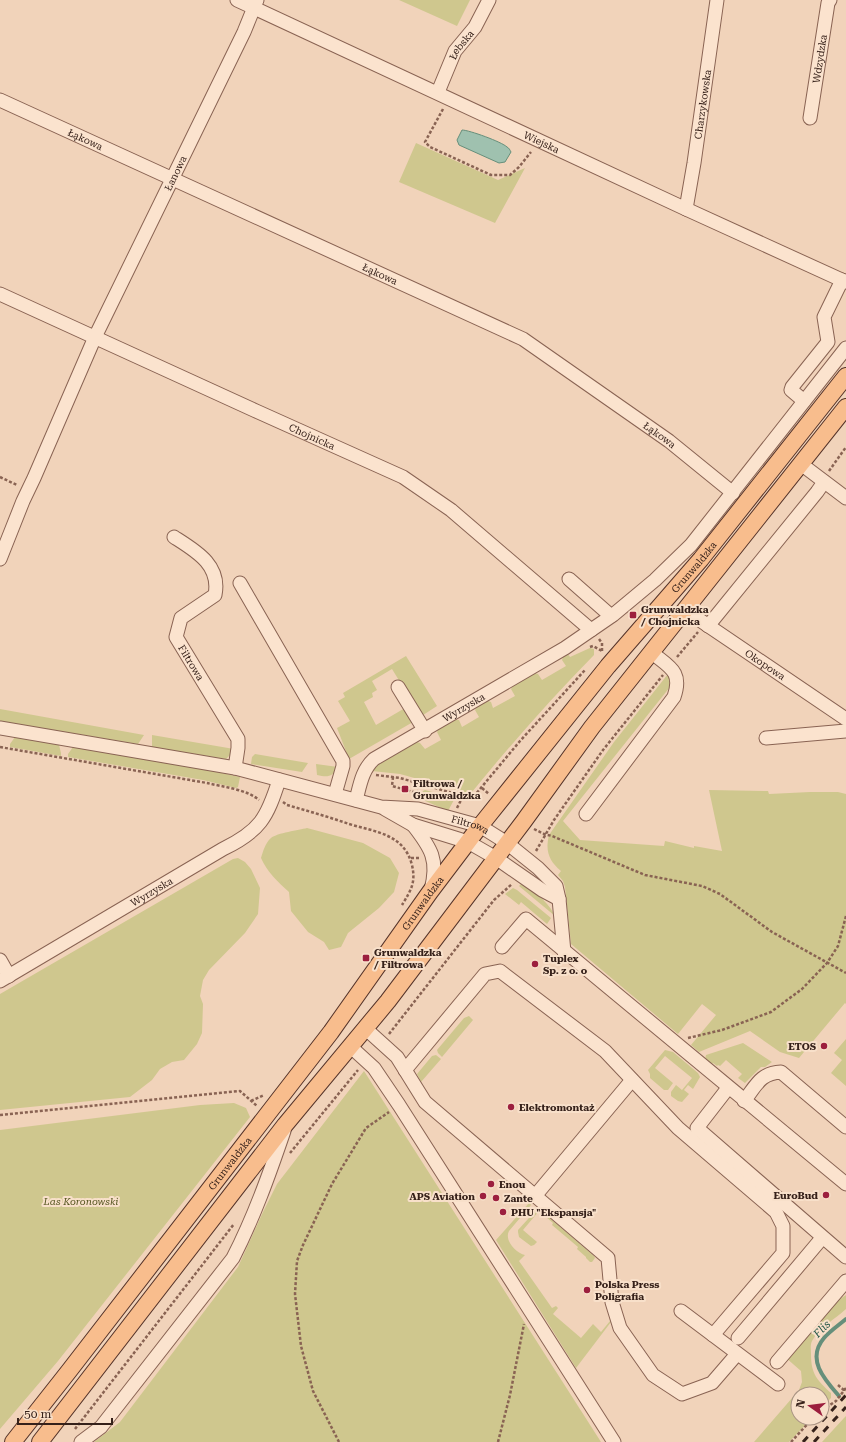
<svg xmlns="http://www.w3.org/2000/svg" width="846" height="1442" font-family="'Roboto Serif',serif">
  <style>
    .green { fill: #cfc78e }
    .water { fill: #9fc1af; stroke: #668f7b }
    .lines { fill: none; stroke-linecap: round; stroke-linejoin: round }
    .stream { stroke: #668f7b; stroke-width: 4 }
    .minor-casing { stroke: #896353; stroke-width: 15 }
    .major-casing { stroke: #553329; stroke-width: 18 }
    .path { stroke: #896353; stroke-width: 2.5; stroke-dasharray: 3 2; stroke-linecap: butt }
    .minor { stroke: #fbe3ce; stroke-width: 13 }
    .major { stroke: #f8bd8d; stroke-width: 16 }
    .rail { stroke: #36211a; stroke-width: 3; stroke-dasharray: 7 7; stroke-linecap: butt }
    .poi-dot { fill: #9c1f3e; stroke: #f8e0ca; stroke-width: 1.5 }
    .labels { text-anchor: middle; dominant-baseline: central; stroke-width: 4; stroke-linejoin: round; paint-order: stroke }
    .street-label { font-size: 10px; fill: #36211a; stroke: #f8e0ca }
    .poi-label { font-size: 10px; font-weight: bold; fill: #36211a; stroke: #f8e0ca; text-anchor: start }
    .park-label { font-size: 10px; font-style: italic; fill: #54541f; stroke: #f8e0ca }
    .water-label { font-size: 11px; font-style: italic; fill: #275749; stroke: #f8e0ca }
  </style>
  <rect width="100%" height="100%" fill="#f1d3ba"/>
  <!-- green -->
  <path class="green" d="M399,0H470L457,26Z
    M416,143L498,180L525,168L495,223L399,182Z
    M590,648L594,649V655C551,699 511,744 472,792L468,793L400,774L372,771L378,765L417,742L420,743L425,749L441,740L437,732L438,730L455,720H459L462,727L479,717L475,710L477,707L488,701L491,702L493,708L515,696L511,689L513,686L535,673L538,674L542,680L566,666L562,660L563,657L568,654L570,657Z
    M406,656L437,706L420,717L404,684L401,681L400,682L392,669L372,681L377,690L372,693L373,697L364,702L376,725L405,708L413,722L349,759L337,728L350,721L338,701L345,697L343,693Z
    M668,674L671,677L670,687L563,821L580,840L664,846L665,841L694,848V846L722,851L709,790L768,791L769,794L810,792H838L846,794V1004L845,1003L799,1058L780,1052L750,1031L699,1052L691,1045L716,1015L702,1004L678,1034L571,944L565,887L563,881L558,875L561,871C549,861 545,851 549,835L614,742Z
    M0,709L144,735L138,744L0,721Z
    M152,735L234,749L233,752L226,759L152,747Z
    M15,737L59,745L61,753V756L10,747V744Z
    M73,747L208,770L240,777L238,787L236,788L203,780L68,757V754Z
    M255,754L308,763L302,772L251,764L252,757Z
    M316,764L338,767C332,778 327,777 317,775Z
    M425,790L455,798L448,811L421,799L423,791Z
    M307,828L363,843L390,858L399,873L394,892L379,908L348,933L341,947L329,950L324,942L308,932L291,911L289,892C278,882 267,872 261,858C263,852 265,843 271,838C277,833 299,830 307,828Z
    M238,858L245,862L251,869L260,888L258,914L245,933L209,970L203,980L200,996L203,1004L202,1033L197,1044L184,1060L172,1062L160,1069L152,1080L130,1097L0,1110V994L233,859Z
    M521,884C533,889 550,904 555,916L519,886Z
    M513,888L517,890L551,918L547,924L521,902L519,905L505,894Z
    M469,1016L473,1020L442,1057L438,1053L437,1050L464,1018Z
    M846,1039V1086L831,1073L842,1060L834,1053Z
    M743,1043L772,1062L765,1067H761L745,1083L738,1078L742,1074L726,1060L720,1066L718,1065L717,1066L713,1063L711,1065L705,1060L706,1055Z
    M665,1050L673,1052L698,1073L700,1077L693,1089L688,1085L684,1090L689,1094L682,1102L678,1101L671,1096V1092L676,1085L682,1090L692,1078L665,1056L655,1068L673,1083L668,1090H664L650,1078V1074L648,1070Z
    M436,1055L441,1059L421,1082L417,1074L432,1056Z
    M364,1071L601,1442H94L120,1422L238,1267L263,1212L277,1184Z
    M234,1103L246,1108L250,1117L58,1361L0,1429V1130L200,1105Z
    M529,1203H530L531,1205L509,1231C504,1240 516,1253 525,1255L519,1261L552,1308L556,1306L558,1308L553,1314L581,1338L593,1324L601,1332L610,1321L611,1322L576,1368L496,1240Z
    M538,1208L594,1256L595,1258L592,1262H590L586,1258V1257L577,1249L578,1247L552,1225L553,1223L539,1211L523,1230L537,1242L534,1245L531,1246L519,1237L518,1232V1230Z
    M846,1295V1309C835,1319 819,1328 812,1341C810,1345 811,1350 811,1354C811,1374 817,1380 831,1393V1398L822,1407V1394H798V1418H812L789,1442H754L799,1390L802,1382L801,1371L785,1357L831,1305Z
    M846,1416V1442H822L844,1418Z"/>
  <!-- water -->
  <path class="water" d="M462,130C469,130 502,142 507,147C509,148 510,150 511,152L505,162L499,163L459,145L457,140Z"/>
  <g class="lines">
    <!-- stream -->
    <path class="stream" d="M839,1396C824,1379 806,1359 824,1338C830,1331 839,1325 846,1319"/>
    <defs>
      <g id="minor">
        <path id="s1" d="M237,0L686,209L846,282"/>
        <path id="s2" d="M438,92L455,51L475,27L489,0"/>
        <path id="s3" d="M0,100L523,339L669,441L733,493"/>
        <path id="s4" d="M810,118L828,3L830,0"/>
        <path id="s5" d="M686,209L694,163L717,0"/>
        <path id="s6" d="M0,294L256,411L403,477L451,510L591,630"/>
        <path d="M804,401L791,390L792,387L828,342L824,317L842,280"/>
        <path d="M801,464L846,498"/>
        <path id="s7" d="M174,537C196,551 221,565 215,595L181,618L176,637L238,739V748L235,768"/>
        <path id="s8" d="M0,559L23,501L34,478L95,337L244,32L257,0"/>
        <path d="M569,579L611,616"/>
        <path d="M240,583L343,761V766L335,794"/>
        <path id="s9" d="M685,610L846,719"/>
        <path d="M708,626L817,492L824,482"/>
        <path d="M398,687L425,731"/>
        <path id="s10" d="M0,728L235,768L381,807L418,809L480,826L507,843L538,868L556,886L559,899L564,952"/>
        <path d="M766,738L846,731"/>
        <path id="s11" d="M356,800C360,785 362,770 374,759L565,648L613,615L655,580L691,545L846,348"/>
        <path d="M385,809L413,825L468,842L496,858L542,890L559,899"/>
        <path d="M586,814L674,697C683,671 669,667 651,652"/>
        <path d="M413,825C431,848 439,860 431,890"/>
        <path d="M502,947L526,919L846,1184"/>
        <path d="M0,960L9,976"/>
        <path id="s12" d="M0,981L223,849C260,831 267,818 279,780"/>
        <path d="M366,1029L397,1057L425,1102L608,1258L612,1302L620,1328L653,1375L682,1394L712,1383L737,1354"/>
        <path d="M351,1047L374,1068L399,1105L614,1442"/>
        <path d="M405,1070L485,974L500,971L605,1051L678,1128L776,1212L783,1226V1253L713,1335"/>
        <path d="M728,1088L697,1128L846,1257"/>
        <path d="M744,1101C756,1086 760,1073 781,1072L846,1127"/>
        <path d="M535,1196L632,1080"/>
        <path d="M681,1311L778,1384"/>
        <path d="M738,1338L822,1238"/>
        <path d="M777,1362L846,1281"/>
        <path d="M81,1442L101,1427L233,1258C254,1217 269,1175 284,1131"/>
      </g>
      <g id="major">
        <path id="s13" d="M13,1442L69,1371L331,1032L430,892L480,826L608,666L701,559L846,376"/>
        <path d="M40,1442L285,1125L388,1001L524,821L592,727L846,407"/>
      </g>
    </defs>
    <!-- minor casing -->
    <use href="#minor" class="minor-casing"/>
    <!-- major casing -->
    <use href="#major" class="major-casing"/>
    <!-- path -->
    <path class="path" d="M443,109L425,142L430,147L491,175H510L519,167L531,152
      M829,471L846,447
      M0,477L17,485
      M599,639L602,643V651
      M590,647L593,646L602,651
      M677,657L698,632
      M0,747L207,783C223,787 246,789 259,800
      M376,775L400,778L463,796L469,797L475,795L520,741L585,670
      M393,777L392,786L417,793L421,784
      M482,788L489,794
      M283,802L287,805C308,811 329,817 349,824C376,832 404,834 412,865C416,883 411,890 402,905
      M457,808L463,796
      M534,829L544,834L552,836L645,875L702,886L720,894L772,932L846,973
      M536,851L554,820L603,750L663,675
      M411,858H420
      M389,1034L494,900L512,884
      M688,1038L722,1030L771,1012L802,989L827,963L838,946L846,916
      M251,1101L264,1095
      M0,1115L240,1091L257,1106
      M290,1153L358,1070
      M838,1385L845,1391
      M822,1410L836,1401L846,1388
      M75,1429L234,1224
      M339,1442L313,1391L301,1346L295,1294L297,1261L303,1245L332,1184L366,1128L389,1112
      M498,1442L510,1395L524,1324
      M791,1442L813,1418"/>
    <!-- minor -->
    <use href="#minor" class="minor"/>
    <!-- major -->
    <use href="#major" class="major"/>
    <!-- rail -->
    <path class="rail" d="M803,1442L846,1395
      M814,1442L846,1407"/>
  </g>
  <!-- markers -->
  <g class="poi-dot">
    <rect x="629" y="611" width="8" height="8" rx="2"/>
    <rect x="401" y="785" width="8" height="8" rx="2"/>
    <rect x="362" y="954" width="8" height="8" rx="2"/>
    <circle cx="535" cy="964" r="4"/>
    <circle cx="824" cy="1046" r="4"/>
    <circle cx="511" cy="1107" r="4"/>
    <circle cx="491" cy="1184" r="4"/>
    <circle cx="826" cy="1195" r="4"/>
    <circle cx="483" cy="1196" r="4"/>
    <circle cx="496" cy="1198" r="4"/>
    <circle cx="503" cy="1212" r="4"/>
    <circle cx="587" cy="1290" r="4"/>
  </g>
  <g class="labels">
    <!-- street labels -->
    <g class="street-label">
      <text stroke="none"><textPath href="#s2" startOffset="53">Łebska</textPath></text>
      <text stroke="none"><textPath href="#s4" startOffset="60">Wdzydzka</textPath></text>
      <text stroke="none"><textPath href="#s5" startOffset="106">Charzykowska</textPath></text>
      <text stroke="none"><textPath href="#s3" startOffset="94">Łąkowa</textPath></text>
      <text stroke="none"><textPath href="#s1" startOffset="336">Wiejska</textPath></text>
      <text stroke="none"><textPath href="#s8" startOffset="424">Łanowa</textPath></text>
      <text stroke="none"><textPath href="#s3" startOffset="418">Łąkowa</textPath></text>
      <text stroke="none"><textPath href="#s3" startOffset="742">Łąkowa</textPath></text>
      <text stroke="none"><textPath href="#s6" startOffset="343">Chojnicka</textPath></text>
      <text stroke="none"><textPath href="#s13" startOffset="1109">Grunwaldzka</textPath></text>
      <text stroke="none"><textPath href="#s7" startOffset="167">Filtrowa</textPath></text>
      <text stroke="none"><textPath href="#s9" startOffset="97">Okopowa</textPath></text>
      <text stroke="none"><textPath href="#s11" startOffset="149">Wyrzyska</textPath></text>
      <text stroke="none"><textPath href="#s10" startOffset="481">Filtrowa</textPath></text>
      <text stroke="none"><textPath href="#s12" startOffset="176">Wyrzyska</textPath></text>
      <text stroke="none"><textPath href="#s13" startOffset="677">Grunwaldzka</textPath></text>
      <text stroke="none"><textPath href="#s13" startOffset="353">Grunwaldzka</textPath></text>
    </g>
    <!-- poi labels -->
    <g class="poi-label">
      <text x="641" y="609">Grunwaldzka<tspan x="641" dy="12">/ Chojnicka</tspan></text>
      <text x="413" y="783">Filtrowa /<tspan x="413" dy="12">Grunwaldzka</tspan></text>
      <text x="374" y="952">Grunwaldzka<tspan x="374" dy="12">/ Filtrowa</tspan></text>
      <text x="543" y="958">Tuplex<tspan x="543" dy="12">Sp. z o. o</tspan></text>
      <text x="816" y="1046" text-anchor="end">ETOS</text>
      <text x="519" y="1107">Elektromontaż</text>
      <text x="499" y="1184">Enou</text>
      <text x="818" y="1195" text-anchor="end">EuroBud</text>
      <text x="475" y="1196" text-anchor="end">APS Aviation</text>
      <text x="504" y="1198">Zante</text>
      <text x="511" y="1212">PHU "Ekspansja"</text>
      <text x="595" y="1284">Polska Press<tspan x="595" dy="12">Poligrafia</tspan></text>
    </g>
    <!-- park labels -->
    <g class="park-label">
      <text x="81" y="1201">Las Koronowski</text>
    </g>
    <!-- water labels -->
    <g class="water-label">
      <text transform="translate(822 1329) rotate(-46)">Flis</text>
    </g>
  </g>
  <!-- north arrow -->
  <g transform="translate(810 1406) rotate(284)"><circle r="19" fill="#f8e0ca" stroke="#aa9484"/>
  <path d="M0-3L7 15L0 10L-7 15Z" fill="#9c1f3e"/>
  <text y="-6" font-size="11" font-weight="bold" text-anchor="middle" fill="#36211a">N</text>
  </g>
  <!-- scale -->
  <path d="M18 1418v6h94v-6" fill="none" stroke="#36211a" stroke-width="2"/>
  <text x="24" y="1418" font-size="12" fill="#36211a" stroke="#f8e0ca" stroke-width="3" paint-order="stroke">50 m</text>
</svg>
